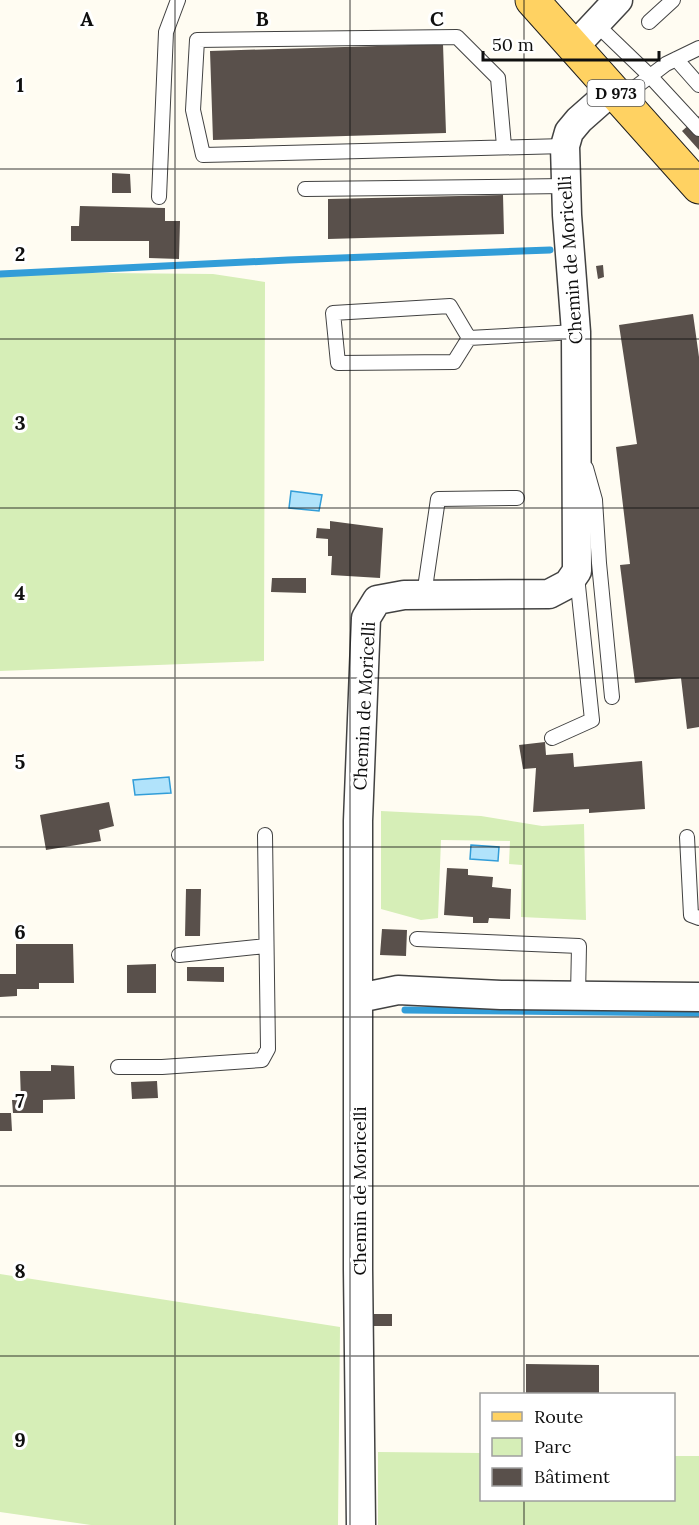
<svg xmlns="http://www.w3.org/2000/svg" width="699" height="1525" font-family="Lora,serif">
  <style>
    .green { fill: #d6eeb7 }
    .water { fill: #b1e3fb; stroke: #329dd8; stroke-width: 1.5 }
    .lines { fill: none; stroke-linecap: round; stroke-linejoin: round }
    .stream { stroke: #329dd8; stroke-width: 7 }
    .building { fill: #59504b }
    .service-casing { stroke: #424242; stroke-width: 16 }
    .minor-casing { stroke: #424242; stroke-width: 31 }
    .primary-casing { stroke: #202020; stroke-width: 35 }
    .service { stroke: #fff; stroke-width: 14 }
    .minor { stroke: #fff; stroke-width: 28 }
    .primary { stroke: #ffd262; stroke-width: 33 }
    .grid { fill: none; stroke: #0f0f0f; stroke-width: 1.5; stroke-opacity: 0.55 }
    .labels { text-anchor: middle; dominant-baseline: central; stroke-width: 6; stroke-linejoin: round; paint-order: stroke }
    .shield { fill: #fff; stroke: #575757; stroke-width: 1.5 }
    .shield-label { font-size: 16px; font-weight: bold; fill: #0f0f0f }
    .street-label { font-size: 18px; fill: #0f0f0f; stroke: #fff }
    .grid-label { font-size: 20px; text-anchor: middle; font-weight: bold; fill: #0f0f0f; stroke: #fff; stroke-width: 6; stroke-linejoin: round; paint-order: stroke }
  </style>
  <rect width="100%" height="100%" fill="#fffcf2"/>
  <!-- green -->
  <path class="green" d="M0,272L213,274L265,282L264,661L0,671Z
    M381,811L481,816L542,826L584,824L586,920L521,917L522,865L509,864L510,841L441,840L438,918L421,920L381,909Z
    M0,1274L340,1327L338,1525H91L0,1512Z
    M378,1452L481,1453L482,1500H674V1456H699V1525H378Z"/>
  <!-- water -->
  <path class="water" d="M291,491L322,495L319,511L289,508Z
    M169,777L171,793L135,795L133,780Z
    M471,845L499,847L498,861L470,859Z"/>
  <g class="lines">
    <!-- stream -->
    <path class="stream" d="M0,274L288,260L550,250
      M405,1010L699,1013"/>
  </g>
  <!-- building -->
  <path class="building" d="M443,44L446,133L213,140L210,51Z
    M699,116V150L682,131Z
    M112,173L130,174L131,193H112Z
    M503,195L504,234L328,239V199Z
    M80,206L165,208V221H180L179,259L149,258V241H71V226H79Z
    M603,265L604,277L598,279L596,266Z
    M693,314L699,357V727L687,729L681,678L635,683L620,565L630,564L616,447L637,444L619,325Z
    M330,521L383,528L380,578L331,575L332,556H328V539L316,538L317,528L330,529Z
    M272,578H306V593L271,592Z
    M545,742L546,755L573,753L574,767L642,761L645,809L589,813V809L533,812L536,768L523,769L519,745Z
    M109,802L114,826L99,830L101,841L46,850L40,815Z
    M447,868L468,869V875L493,877L492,887L511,889L510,919L489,918L488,923H473V917L444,915Z
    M186,889H201L200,936H185Z
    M382,929L407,930L406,956L380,955Z
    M16,944H73L74,983H39V989H17V996L0,997V974H16Z
    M156,964V993H127V965Z
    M187,967H224V982L187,981Z
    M51,1065L74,1066L75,1099L43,1100V1113H13L12,1100H21L20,1071H51Z
    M157,1081L158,1098L132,1099L131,1082Z
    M0,1113H11L12,1131H0Z
    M373,1314H392V1326H373Z
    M526,1364L599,1365V1394H526Z"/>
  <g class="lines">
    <defs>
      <path id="service" d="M649,22L673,0
        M596,24L650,76L699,129
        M676,59L699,85
        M620,99L666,64L699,48
        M504,146L498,78L457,37L197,40L193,110L203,155L565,146
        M305,189L565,186
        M159,197L166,32L178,0
        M469,338L450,306L333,313L338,363L454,362L469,338L576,332
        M586,468L595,500L599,563L612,697
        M424,595L438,499L517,498
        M552,738L592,720L577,576
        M687,837L691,915L699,918
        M417,939L579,946L578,995
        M179,955L266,946
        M118,1067H162L262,1060L268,1049L265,835"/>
      <path id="minor" d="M574,47L618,0
        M359,998L398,990L501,995L699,997
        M361,1525L358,1269V821L366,618L377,600L404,595L549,594L568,584L577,571L576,332L567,215L565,146L569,132L579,120L613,90"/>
      <path id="primary" d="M532,0L699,187"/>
    </defs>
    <!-- service casing -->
    <use href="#service" class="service-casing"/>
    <!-- minor casing -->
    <use href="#minor" class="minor-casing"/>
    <!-- primary casing -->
    <use href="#primary" class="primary-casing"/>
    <!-- service -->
    <use href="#service" class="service"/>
    <!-- minor -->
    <use href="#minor" class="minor"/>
    <!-- primary -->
    <use href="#primary" class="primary"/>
  </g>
  <!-- grid -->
  <path class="grid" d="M175,0V1525M350,0V1525M524,0V1394M0,169H699M0,339H699M0,508H699M0,678H699M0,847H699M0,1017H699M0,1186H699M0,1356H699M524,1500V1525"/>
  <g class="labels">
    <!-- shield labels -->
    <rect class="shield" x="587.5" y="80" width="57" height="26" rx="4.5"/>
    <g class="shield-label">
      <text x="616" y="93">D 973</text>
    </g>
    <!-- street labels -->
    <g class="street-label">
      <text transform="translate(570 260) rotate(-94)">Chemin de Moricelli</text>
      <text transform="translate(364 706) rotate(-87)">Chemin de Moricelli</text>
      <text transform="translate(359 1191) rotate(-90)">Chemin de Moricelli</text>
    </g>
  </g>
  <g class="grid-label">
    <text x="87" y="26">A</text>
    <text x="262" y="26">B</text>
    <text x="437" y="26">C</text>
    <text x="20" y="92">1</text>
    <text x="20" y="261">2</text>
    <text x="20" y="430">3</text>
    <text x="20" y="600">4</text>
    <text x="20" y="769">5</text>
    <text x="20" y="939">6</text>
    <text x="20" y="1108">7</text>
    <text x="20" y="1278">8</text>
    <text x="20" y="1447">9</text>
  </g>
  <!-- legend -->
  <rect x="480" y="1393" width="195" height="108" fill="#ffffff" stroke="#9f9f9f" stroke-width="1.5"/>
  <rect x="492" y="1412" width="30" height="9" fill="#ffd262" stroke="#9f9f9f" stroke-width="1.5"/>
  <text x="534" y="1423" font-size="18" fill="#0f0f0f">Route</text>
  <rect x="492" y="1438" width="30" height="18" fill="#d6eeb7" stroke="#9f9f9f" stroke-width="1.5"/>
  <text x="534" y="1453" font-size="18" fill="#0f0f0f">Parc</text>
  <rect x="492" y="1468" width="30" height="18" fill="#59504b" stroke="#9f9f9f" stroke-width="1.5"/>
  <text x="534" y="1483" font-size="18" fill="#0f0f0f">Bâtiment</text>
  <!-- scale -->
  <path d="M483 51v9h176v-9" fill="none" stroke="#0f0f0f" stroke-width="3"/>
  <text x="492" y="51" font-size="18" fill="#0f0f0f" stroke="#ffffff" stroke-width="4.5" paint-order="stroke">50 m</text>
</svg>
